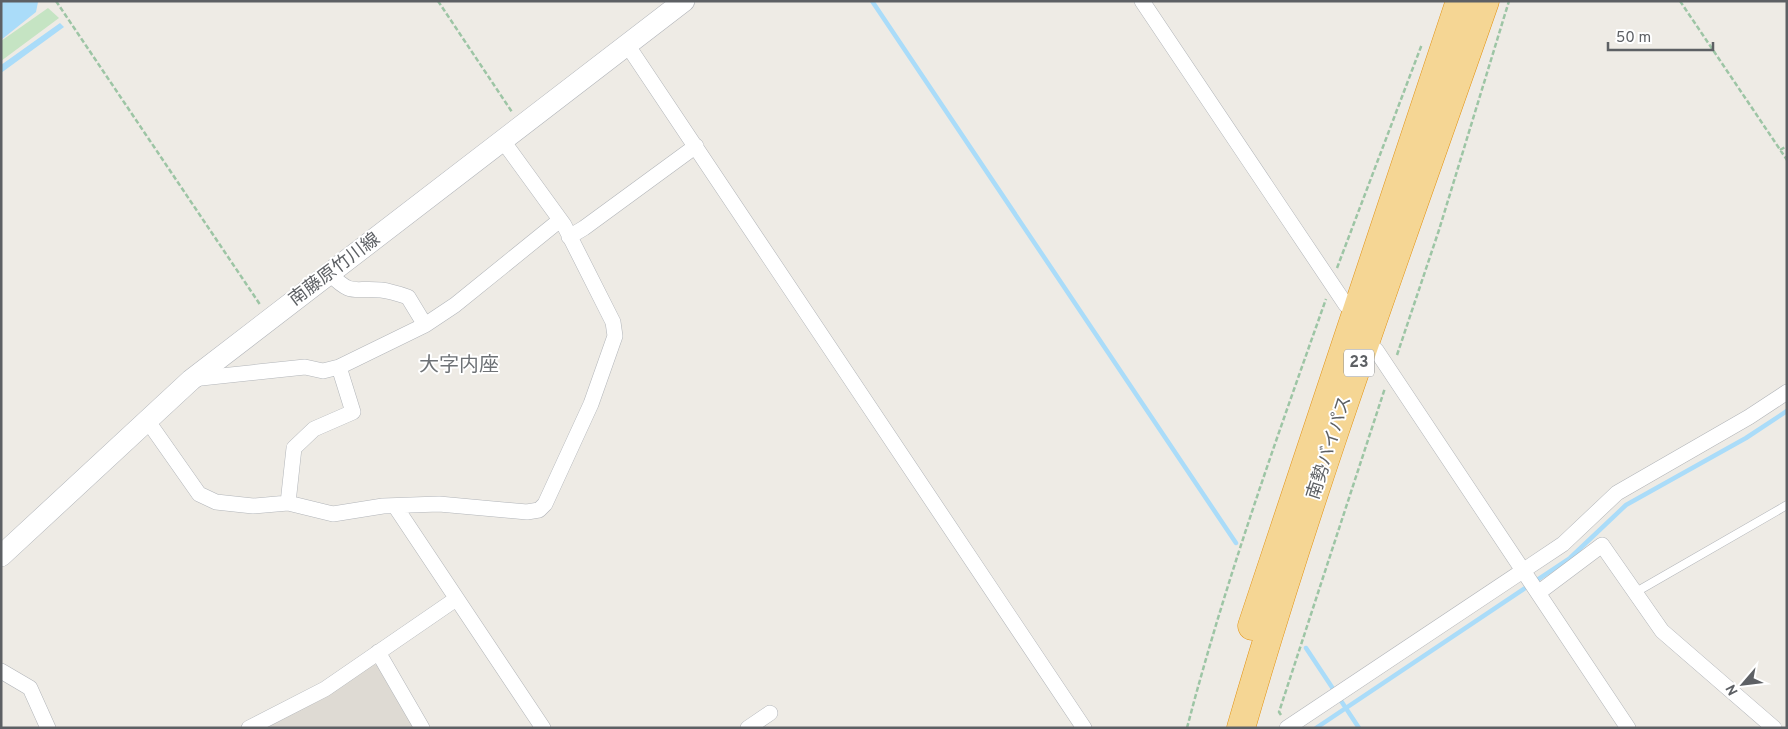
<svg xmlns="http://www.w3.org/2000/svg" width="1788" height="729" font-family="Overpass,'Noto Sans JP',sans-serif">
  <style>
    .education { fill: #dedad3 }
    .green { fill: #c5e4c3 }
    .water { fill: #aadcf9 }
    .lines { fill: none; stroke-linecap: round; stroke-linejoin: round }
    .stream { stroke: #aadcf9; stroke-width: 4.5 }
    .lane-casing { stroke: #b2b5b9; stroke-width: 9 }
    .street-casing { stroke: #b2b5b9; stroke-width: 16 }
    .secondary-casing { stroke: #b1b4b9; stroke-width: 22 }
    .highway-casing { stroke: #e29210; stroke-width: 29 }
    .path { stroke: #9dc5a5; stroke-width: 2.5; stroke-dasharray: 5 2.5; stroke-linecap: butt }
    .lane { stroke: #fff; stroke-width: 8 }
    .street { stroke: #fff; stroke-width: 15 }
    .secondary { stroke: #fff; stroke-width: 21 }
    .highway { stroke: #f5d694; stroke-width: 28 }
    .labels { text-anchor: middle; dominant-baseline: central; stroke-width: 4; stroke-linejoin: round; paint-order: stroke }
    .shield { fill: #fff; stroke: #8e9092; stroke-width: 1 }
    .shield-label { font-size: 16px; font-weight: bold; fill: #5d6064 }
    .street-label { font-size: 18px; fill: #5d6064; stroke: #fff }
    .quarter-label { font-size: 20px; fill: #6e7276; stroke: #fff }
  </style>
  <rect width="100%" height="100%" fill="#eeebe5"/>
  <!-- education -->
  <path class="education" d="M373,664L378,665L415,728H263Z"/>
  <!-- green -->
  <path class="green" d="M48,8L59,18L1,61V41Z"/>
  <!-- water -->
  <path class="water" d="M1,1L38,2L36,12L1,40Z
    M60,23L64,27L1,73V65Z"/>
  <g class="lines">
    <!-- stream -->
    <path class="stream" d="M872,1L1236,543
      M1306,648L1359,728
      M1316,728L1570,558L1626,505L1746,438L1787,411"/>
    <defs>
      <path id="lane" d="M1636,592L1787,505"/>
      <path id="street" d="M1142,1L1346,305
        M628,46L1084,728
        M569,237L584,228L696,146
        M425,325L455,305L560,220
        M1376,350L1628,728
        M192,379L305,367L323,371L339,367L425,325L408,297C399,294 390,291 381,290C353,287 353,297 330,274
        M147,420L199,494L216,502L253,506L288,503L333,514L383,506L439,504L527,512L539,510L545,504L591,404L615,336L613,322L564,225L503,141
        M288,503L294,448L314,429L353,412L339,367
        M395,506L543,728
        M1538,593L1602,545L1662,631L1774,728
        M378,652L422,728
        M1,671L30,688L48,728
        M249,728L325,689L456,599
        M748,728L770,713
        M1287,728L1563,544L1617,493L1749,417L1787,392"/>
      <path id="secondary" d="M1,556L191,380L684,1"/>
      <path id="highway" d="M1252,626L1460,1
        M1241,728C1312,482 1401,242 1485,1"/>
    </defs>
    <!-- lane casing -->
    <use href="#lane" class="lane-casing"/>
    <!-- street casing -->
    <use href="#street" class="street-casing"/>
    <!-- secondary casing -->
    <use href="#secondary" class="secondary-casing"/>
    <!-- highway casing -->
    <use href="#highway" class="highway-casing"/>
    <!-- path -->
    <path class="path" d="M56,1L261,306
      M438,1L512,112
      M1680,1L1787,160
      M1780,150L1787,146
      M1337,268L1422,44
      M1397,355L1439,230L1509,1
      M1281,715L1279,712L1385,388
      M1187,728C1225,582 1276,440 1326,299"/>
    <!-- lane -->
    <use href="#lane" class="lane"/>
    <!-- street -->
    <use href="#street" class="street"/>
    <!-- secondary -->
    <use href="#secondary" class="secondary"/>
    <!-- highway -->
    <use href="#highway" class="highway"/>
  </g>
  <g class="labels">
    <!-- shield labels -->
    <rect class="shield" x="1344" y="349.5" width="30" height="27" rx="4"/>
    <g class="shield-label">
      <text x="1359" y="363">23</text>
    </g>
    <!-- street labels -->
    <g class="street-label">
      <text transform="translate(335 270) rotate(-37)">南藤原竹川線</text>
      <text transform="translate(1330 448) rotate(-72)">南勢バイパス</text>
    </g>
    <!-- quarter labels -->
    <g class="quarter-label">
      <text x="459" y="366">大字内座</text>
    </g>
  </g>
  <!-- border -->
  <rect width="1788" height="729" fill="none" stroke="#5d6064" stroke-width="5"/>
  <!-- north arrow -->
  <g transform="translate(1743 684) rotate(242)" stroke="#ffffff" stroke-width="4" paint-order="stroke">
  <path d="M0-4L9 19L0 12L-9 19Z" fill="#5d6064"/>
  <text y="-8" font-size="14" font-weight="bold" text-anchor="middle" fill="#5d6064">N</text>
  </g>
  <!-- scale -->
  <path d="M1608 42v8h105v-8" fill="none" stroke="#5d6064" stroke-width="2.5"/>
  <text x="1616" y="42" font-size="15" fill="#5d6064" stroke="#ffffff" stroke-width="4" paint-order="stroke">50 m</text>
</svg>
